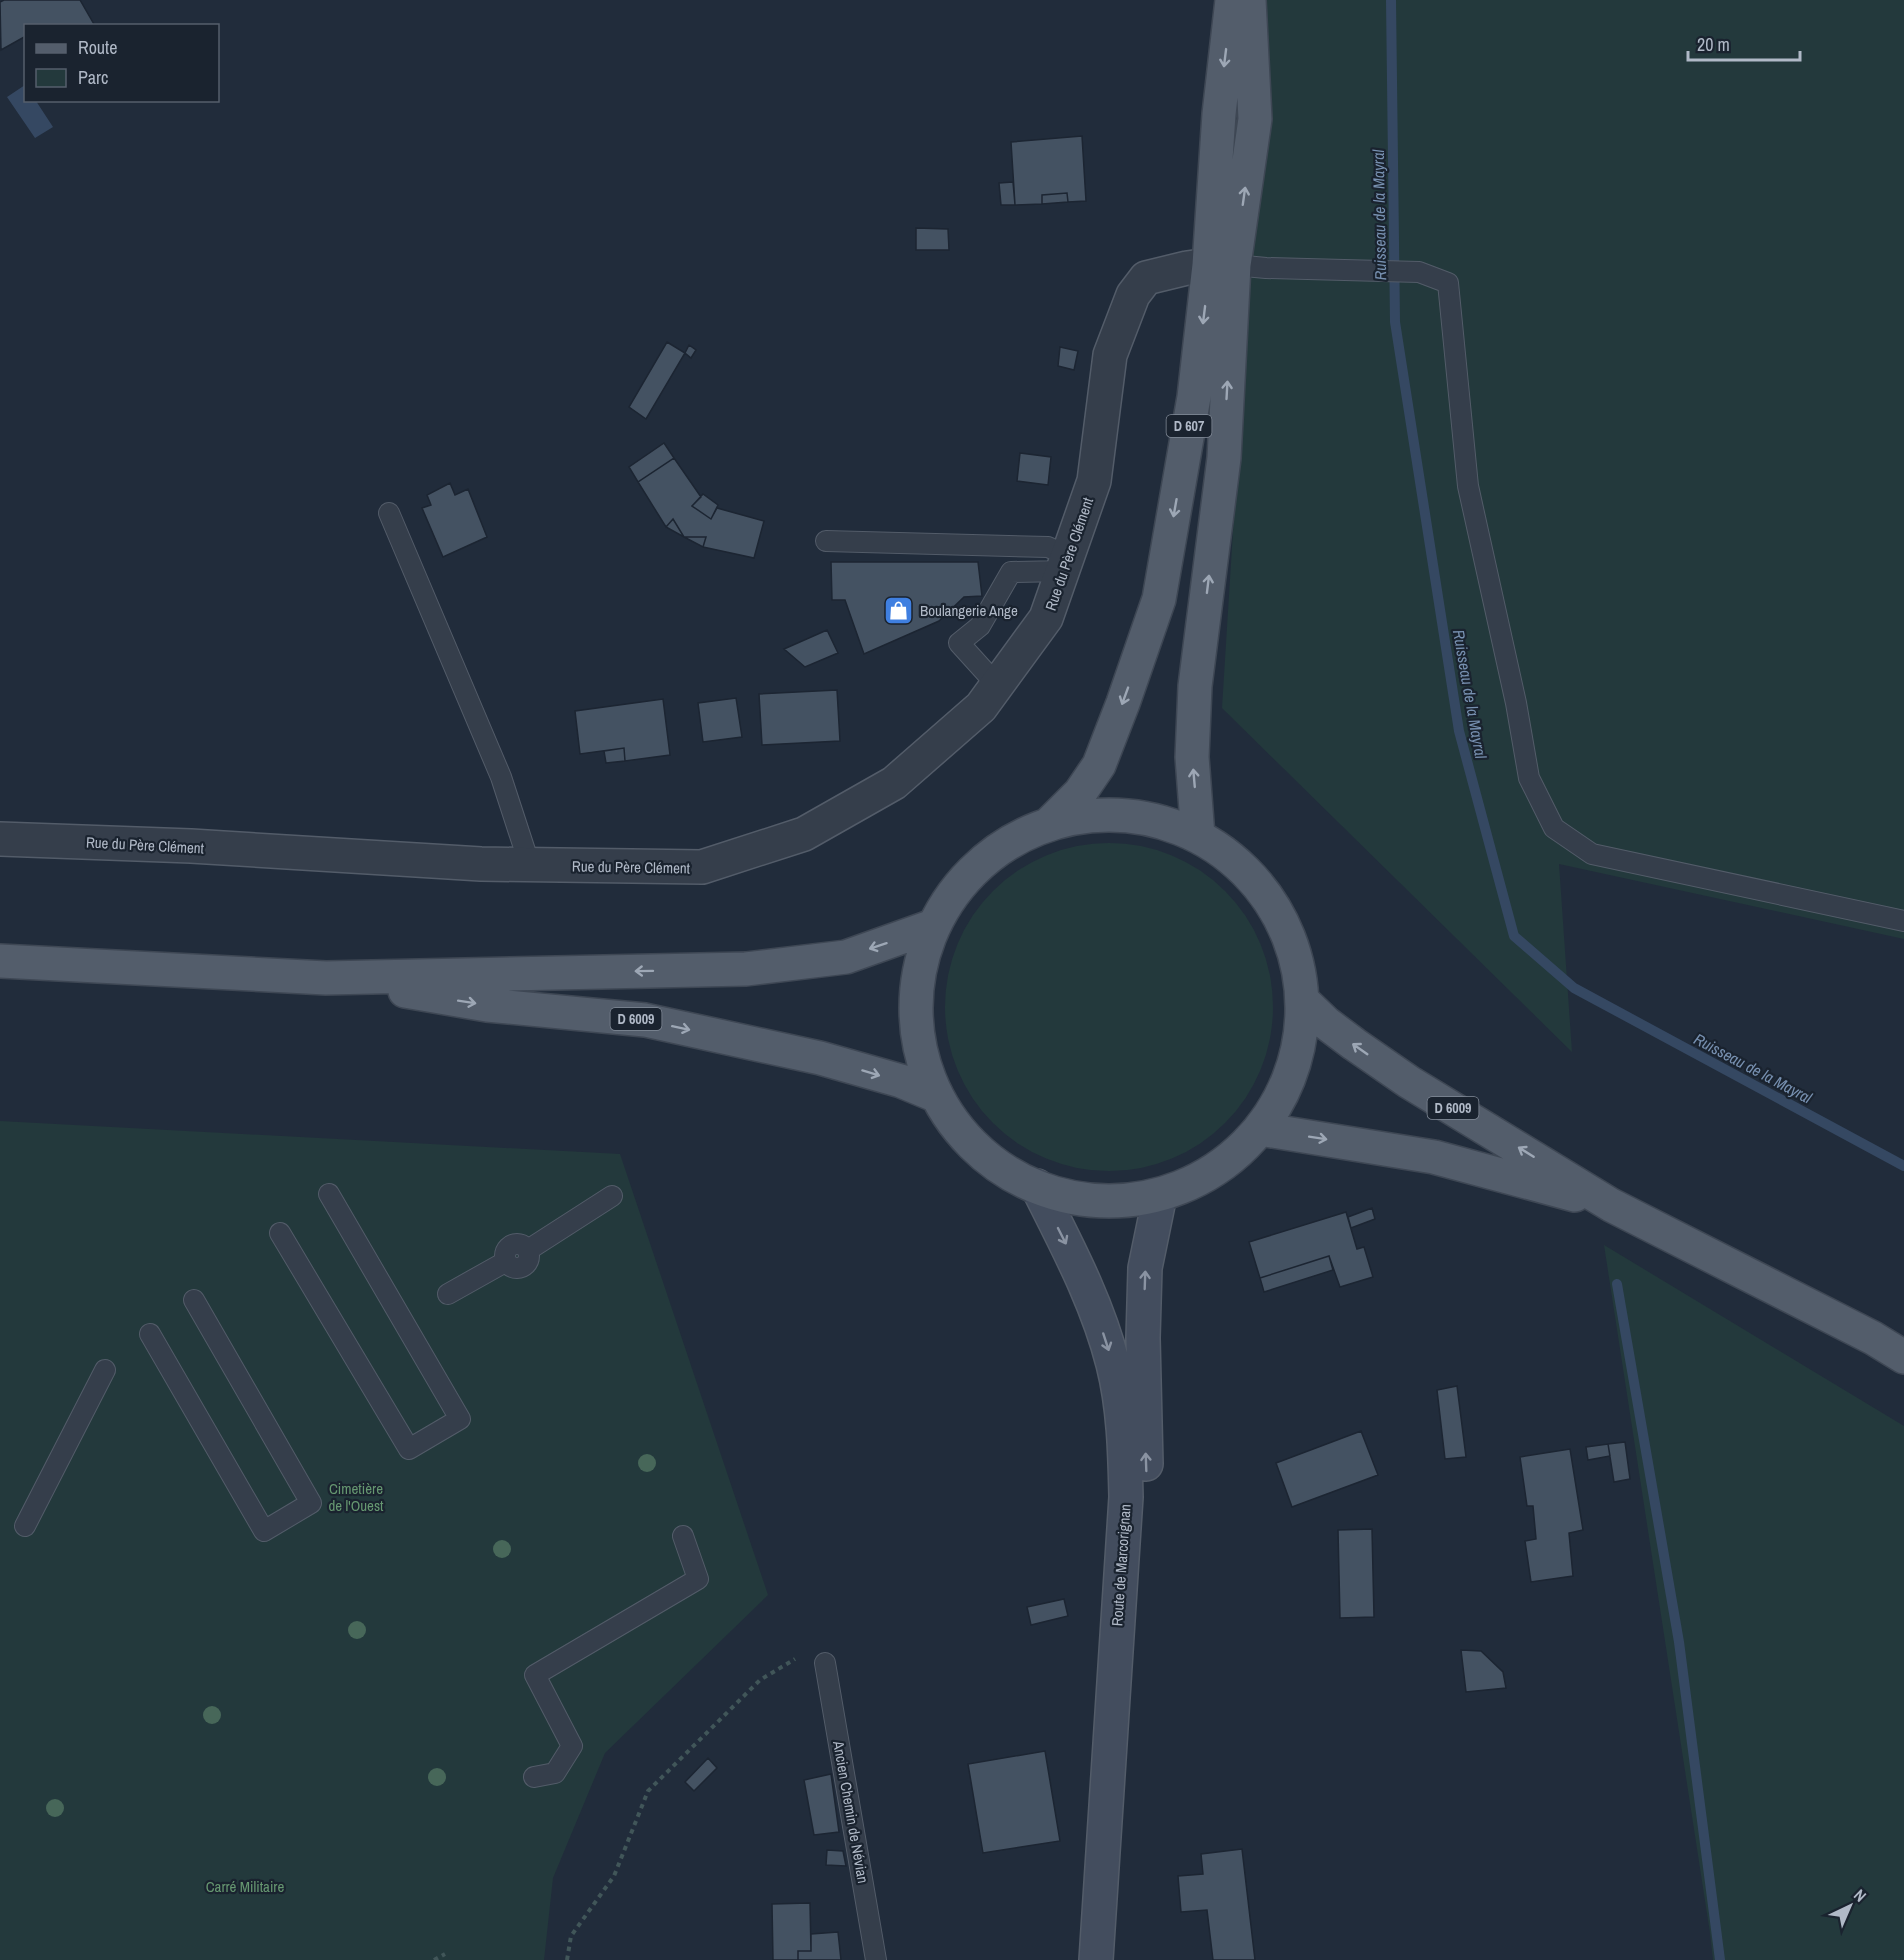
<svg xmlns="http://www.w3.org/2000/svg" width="1904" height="1960" font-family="'Archivo Narrow',sans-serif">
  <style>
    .green { fill: #23393c }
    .water { fill: #354862 }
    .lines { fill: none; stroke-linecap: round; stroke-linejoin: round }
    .stream { stroke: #354862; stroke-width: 10 }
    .building { fill: #445262; stroke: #1c2532; stroke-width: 1.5 }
    .service-casing { stroke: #535c69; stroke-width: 22 }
    .minor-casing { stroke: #535c69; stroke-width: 36 }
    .secondary-casing { stroke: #535c69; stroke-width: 36 }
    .primary-casing { stroke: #3e4754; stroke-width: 36 }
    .path { stroke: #415659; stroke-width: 4; stroke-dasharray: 4.5 4.5; stroke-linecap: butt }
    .service { stroke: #353e4b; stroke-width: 20 }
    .minor { stroke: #353e4b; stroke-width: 33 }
    .secondary { stroke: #434d5e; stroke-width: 33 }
    .primary { stroke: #535d6b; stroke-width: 33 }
    .tree { fill: #476759 }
    .oneway { stroke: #9da7b5 }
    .oneway2 { stroke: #8a93a2 }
    .labels { text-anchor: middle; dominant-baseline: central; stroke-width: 4.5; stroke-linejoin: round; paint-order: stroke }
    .shield { fill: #1a232f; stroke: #838c99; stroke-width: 1.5 }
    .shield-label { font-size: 14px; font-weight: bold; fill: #b0b9c7 }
    .street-label { font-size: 15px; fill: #b0b9c7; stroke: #1a232f }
    .poi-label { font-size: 15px; fill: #b0b9c7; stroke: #1a232f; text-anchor: start }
    .park-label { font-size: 15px; fill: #669871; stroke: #1a232f }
    .water-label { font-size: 16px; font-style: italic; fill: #7790b0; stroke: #1a232f }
  </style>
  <rect width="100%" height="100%" fill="#212c3b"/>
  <!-- green -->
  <path class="green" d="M1266,0H1904V939L1559,864L1572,1052L1222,708Z
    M945 1007a164 164 0 1 1 328 0a164 164 0 1 1-328 0Z
    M0,1121L620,1154L768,1595L605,1753L553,1878L544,1960H0Z
    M1604,1245L1904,1426V1960H1713L1710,1933Z"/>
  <!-- water -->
  <path class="water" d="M25,85L26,100L36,101L53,127L35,138L7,97Z"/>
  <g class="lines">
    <!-- stream -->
    <path class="stream" d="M1391,0L1395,322L1459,731L1514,936L1574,988L1904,1166
      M1617,1284L1679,1642L1720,1960"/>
  </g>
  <!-- building -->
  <path class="building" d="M4,0H80L95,26H26V36L1,50L0,2Z
    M1082,136L1086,201L1068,202L1067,193L1042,195V204L1015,205L1011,142Z
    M1013,182L1015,205H1001L999,183Z
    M1067,193L1068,202L1042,204V195Z
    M916,228L948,229L949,250H916Z
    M667,342L685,353L646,419L629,407Z
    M689,345L696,350L691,358L685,353Z
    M1060,347L1078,351L1074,370L1058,366Z
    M664,443L674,458L638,482L629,467Z
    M1020,453L1051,457L1048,485L1017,481Z
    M674,458L701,497L692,506L711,519L717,508L764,521L754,558L703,547L706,537H684L673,519L666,527L638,482Z
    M450,483L455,495L468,489L487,537L443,557L422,508L431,505L427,495Z
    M703,494L718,505L711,519L692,506Z
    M673,519L684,537L666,527Z
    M684,537H706L703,547Z
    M831,562H978L982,596L964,597L939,621L864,654L845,600H832Z
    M827,630L838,653L805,667L784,649Z
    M837,690L840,741L762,745L759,694Z
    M736,698L742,737L703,742L698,703Z
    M663,699L670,755L625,761L624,748L580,754L575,711Z
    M624,748L625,761L606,763L604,751Z
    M1372,1208L1375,1219L1351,1228L1348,1217Z
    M1346,1212L1357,1249L1364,1247L1373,1277L1340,1287L1329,1256L1260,1278L1249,1242Z
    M1329,1256L1333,1270L1264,1292L1260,1278Z
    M1457,1386L1466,1457L1445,1459L1437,1390Z
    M1361,1431L1378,1475L1292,1507L1276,1463Z
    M1625,1442L1630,1479L1614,1482L1608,1444Z
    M1608,1444L1610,1456L1588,1460L1586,1447Z
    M1570,1449L1583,1530L1569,1533L1573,1576L1531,1582L1525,1541L1536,1539L1533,1506H1527L1520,1457Z
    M1372,1529L1374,1617L1340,1618L1338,1530Z
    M1064,1599L1068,1616L1031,1625L1027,1607Z
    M1461,1650L1481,1651L1503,1672L1506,1688L1466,1692Z
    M1045,1751L1060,1841L983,1853L968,1764Z
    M708,1758L717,1768L694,1791L685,1782Z
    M831,1774L839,1832L814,1835L804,1780Z
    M1242,1849L1255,1960H1213L1207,1910L1181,1912L1178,1876L1203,1874L1201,1854Z
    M827,1850L843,1851L846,1866L826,1865Z
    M810,1903L811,1951H798V1960H773L772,1904Z
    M838,1932L841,1960H798V1951H811V1934Z"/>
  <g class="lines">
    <defs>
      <path id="service" d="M1234,265L1266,268L1419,272L1448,283L1468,486L1516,703L1529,778L1554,828L1592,854L1904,921
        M389,513L501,777L530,866
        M826,541L1048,547L1068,556
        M997,685L959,643L980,626L1011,572L1063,571
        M280,1233L409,1449L460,1419L329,1194
        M505 1256a12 12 0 1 1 24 0a12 12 0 1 1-24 0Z
        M528,1250L612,1196
        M448,1294L505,1262
        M150,1334L264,1531L311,1503L194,1300
        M25,1526L105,1370
        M825,1663L876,1960
        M534,1777L555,1773L572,1746L535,1675L698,1579L683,1536"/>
      <path id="minor" d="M0,839L191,846L481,864L702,867L804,834L894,783L981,707L1046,618L1094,481L1110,355L1133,295L1146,278L1187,268L1209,265H1234"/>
      <path id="secondary" d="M1037,1186C1066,1244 1097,1301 1113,1364C1124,1407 1125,1453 1126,1497L1096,1960
        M1146,1464L1143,1338L1145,1268L1160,1195"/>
      <path id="primary" d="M916 1008a193 193 0 1 1 386 0a193 193 0 1 1-386 0Z
        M1050,823L1080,793L1099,765L1123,703L1159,599L1194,397L1209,265L1219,114L1232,0
        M1198,836L1192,757L1195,686L1224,458L1234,265L1255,119L1249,0
        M0,961L326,978L746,969L846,957L933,926
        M405,991L487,1005L645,1020L820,1058L901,1081L937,1096
        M1302,1000L1326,1023L1354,1044L1409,1082L1611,1205L1873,1338L1904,1357
        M1260,1129L1434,1157L1575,1195"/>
    </defs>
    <!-- service casing -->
    <use href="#service" class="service-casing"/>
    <!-- minor casing -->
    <use href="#minor" class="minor-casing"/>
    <!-- secondary casing -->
    <use href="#secondary" class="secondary-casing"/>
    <!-- primary casing -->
    <use href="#primary" class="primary-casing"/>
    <!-- path -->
    <path class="path" d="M434,1960L445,1954
      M567,1960L571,1936L614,1876L648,1791L760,1680L795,1659"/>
    <!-- service -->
    <use href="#service" class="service"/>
    <!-- minor -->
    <use href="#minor" class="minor"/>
    <!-- secondary -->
    <use href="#secondary" class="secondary"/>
    <!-- primary -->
    <use href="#primary" class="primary"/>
  </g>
  <!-- trees -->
  <g class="tree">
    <circle cx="647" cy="1463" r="9"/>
    <circle cx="502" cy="1549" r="9"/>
    <circle cx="357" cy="1630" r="9"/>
    <circle cx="212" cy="1715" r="9"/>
    <circle cx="437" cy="1777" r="9"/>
    <circle cx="55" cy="1808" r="9"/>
  </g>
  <!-- one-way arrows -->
  <defs><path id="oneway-shaft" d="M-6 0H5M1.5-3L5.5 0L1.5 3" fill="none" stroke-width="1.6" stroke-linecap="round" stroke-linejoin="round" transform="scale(1.5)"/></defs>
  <g class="oneway">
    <use href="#oneway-shaft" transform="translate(1225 58) rotate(97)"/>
    <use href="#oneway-shaft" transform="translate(1244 196) rotate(-82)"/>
    <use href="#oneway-shaft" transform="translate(1204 315) rotate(97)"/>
    <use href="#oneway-shaft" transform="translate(1227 390) rotate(-87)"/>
    <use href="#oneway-shaft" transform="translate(1175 508) rotate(100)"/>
    <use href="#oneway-shaft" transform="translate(1208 584) rotate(-83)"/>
    <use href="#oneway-shaft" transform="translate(1125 696) rotate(110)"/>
    <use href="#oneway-shaft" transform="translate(1194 778) rotate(-95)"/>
    <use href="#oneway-shaft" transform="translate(878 946) rotate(162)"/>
    <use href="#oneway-shaft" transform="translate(644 971) rotate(179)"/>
    <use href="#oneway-shaft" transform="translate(467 1002) rotate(9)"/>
    <use href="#oneway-shaft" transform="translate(681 1028) rotate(12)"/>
    <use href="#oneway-shaft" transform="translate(1360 1049) rotate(-145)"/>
    <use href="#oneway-shaft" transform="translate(871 1073) rotate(17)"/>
    <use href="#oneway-shaft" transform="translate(1318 1138) rotate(9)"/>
    <use href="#oneway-shaft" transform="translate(1526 1152) rotate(-148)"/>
  </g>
  <g class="oneway2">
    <use href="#oneway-shaft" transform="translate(1062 1236) rotate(63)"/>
    <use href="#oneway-shaft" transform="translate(1145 1280) rotate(-88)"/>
    <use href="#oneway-shaft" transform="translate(1106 1342) rotate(72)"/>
    <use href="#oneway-shaft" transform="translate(1146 1462) rotate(-92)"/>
  </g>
  <!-- icons -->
  <defs>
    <symbol id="shop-square" viewBox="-11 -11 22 22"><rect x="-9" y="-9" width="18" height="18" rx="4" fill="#3f7fe0" stroke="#1a232f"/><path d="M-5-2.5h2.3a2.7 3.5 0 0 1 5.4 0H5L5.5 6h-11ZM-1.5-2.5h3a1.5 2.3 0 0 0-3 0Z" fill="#fff"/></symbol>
  </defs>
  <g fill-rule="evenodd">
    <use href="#shop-square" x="882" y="594" width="33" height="33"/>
  </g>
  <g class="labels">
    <!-- shield labels -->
    <g class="shield">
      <rect x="1166.5" y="415" width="45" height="22" rx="4.5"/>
      <rect x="610.5" y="1008" width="51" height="22" rx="4.5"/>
      <rect x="1427.5" y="1097" width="51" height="22" rx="4.5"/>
    </g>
    <g class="shield-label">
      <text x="1189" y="426">D 607</text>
      <text x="636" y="1019">D 6009</text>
      <text x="1453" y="1108">D 6009</text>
    </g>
    <!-- street labels -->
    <g class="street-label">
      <text transform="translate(1069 554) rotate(-71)">Rue du Père Clément</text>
      <text transform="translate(145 845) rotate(3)">Rue du Père Clément</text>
      <text transform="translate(631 867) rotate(1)">Rue du Père Clément</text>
      <text transform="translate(1121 1565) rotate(-86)">Route de Marcorignan</text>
      <text transform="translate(851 1812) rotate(80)">Ancien Chemin de Névian</text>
    </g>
    <!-- poi labels -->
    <g class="poi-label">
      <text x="920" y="610">Boulangerie Ange</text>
    </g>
    <!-- park labels -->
    <g class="park-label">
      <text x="356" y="1488">Cimetière<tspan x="356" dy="17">de l'Ouest</tspan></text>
      <text x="245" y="1886">Carré Militaire</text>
    </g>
    <!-- water labels -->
    <g class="water-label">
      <text transform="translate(1379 215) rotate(-91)">Ruisseau de la Mayral</text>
      <text transform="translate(1470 694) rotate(80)">Ruisseau de la Mayral</text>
      <text transform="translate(1753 1068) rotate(28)">Ruisseau de la Mayral</text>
    </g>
  </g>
  <!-- legend -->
  <rect x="24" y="24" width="195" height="78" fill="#1a232f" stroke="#565f6c" stroke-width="1.5"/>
  <rect x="36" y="44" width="30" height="9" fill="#535d6b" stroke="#565f6c" stroke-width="1.5"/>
  <text x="78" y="54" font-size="18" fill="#b0b9c7">Route</text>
  <rect x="36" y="69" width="30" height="18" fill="#23393c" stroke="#565f6c" stroke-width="1.5"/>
  <text x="78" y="84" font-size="18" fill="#b0b9c7">Parc</text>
  <!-- north arrow -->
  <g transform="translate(1850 1906) rotate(44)" stroke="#1a232f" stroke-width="4.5" paint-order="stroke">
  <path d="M0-4.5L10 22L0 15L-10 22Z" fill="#b0b9c7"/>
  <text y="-9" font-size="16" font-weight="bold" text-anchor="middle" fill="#b0b9c7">N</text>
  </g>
  <!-- scale -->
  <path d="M1688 51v9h112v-9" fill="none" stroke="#b0b9c7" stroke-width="3"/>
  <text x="1697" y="51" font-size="18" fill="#b0b9c7" stroke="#1a232f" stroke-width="4.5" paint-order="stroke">20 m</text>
</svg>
